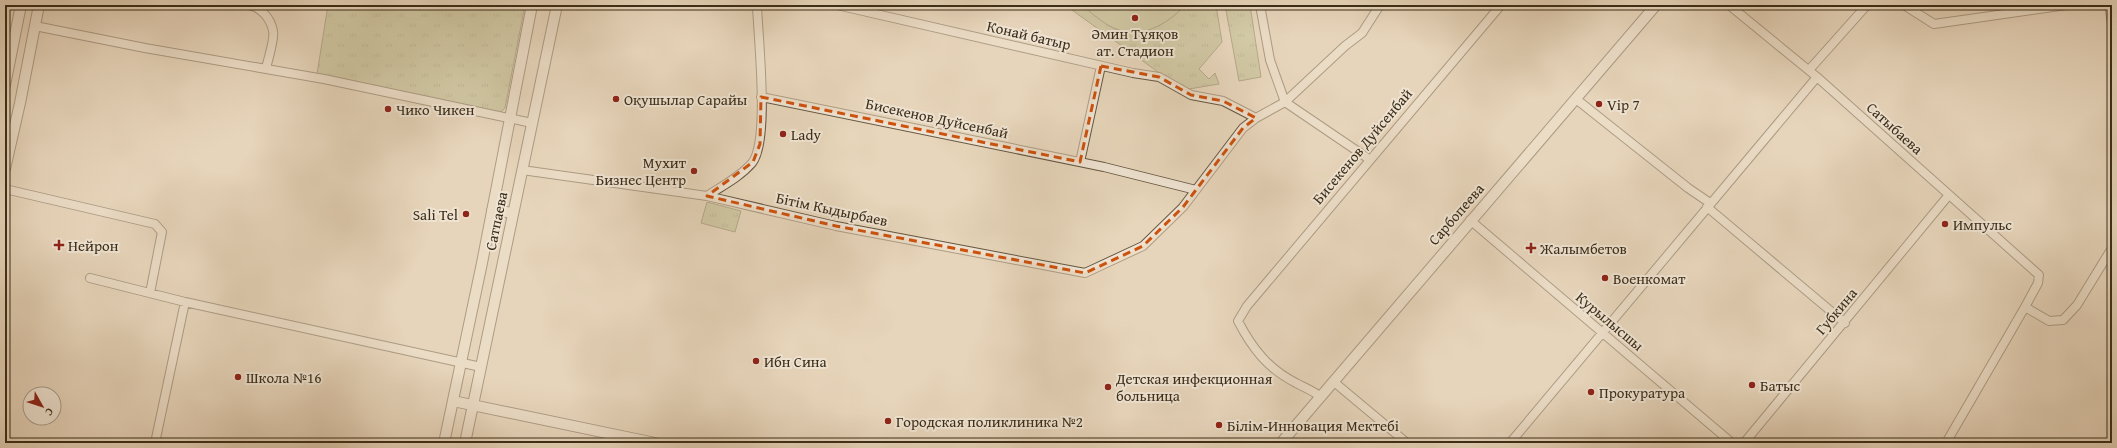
<svg xmlns="http://www.w3.org/2000/svg" width="2117" height="448" font-family="'Gentium Book Plus',serif">
  <style>
    .grass { fill: url(#grass-tufts); stroke: #7a7553 }
    .pitch { fill: #b9bd8d; stroke: #7a7553 }
    .lines { fill: none; stroke-linecap: round; stroke-linejoin: round }
    .minor-casing { stroke: #665742; stroke-width: 10 }
    .tertiary-casing { stroke: #665742; stroke-width: 12 }
    .minor { stroke: #efe4d3; stroke-width: 8 }
    .tertiary { stroke: #efe4d3; stroke-width: 10 }
    .marked { fill: none; stroke: #ce520e; stroke-width: 3; stroke-dasharray: 8 5; stroke-linejoin: round }
    .poi-dot { fill: #8f2418; stroke: #efe4d3; stroke-width: 1.5 }
    .labels { text-anchor: middle; dominant-baseline: central; stroke-width: 4; stroke-linejoin: round; paint-order: stroke }
    .poi-label { font-size: 15px; fill: #3b2d19; stroke: #efe4d3; text-anchor: start }
    .street-label { font-size: 15px; fill: #3b2d19; stroke: #efe4d3 }
  </style>
  <defs>
    <pattern id="grass-tufts" width="24" height="20" patternUnits="userSpaceOnUse"><rect width="24" height="20" fill="#b9bd8d"/><path d="M3 7l-1-3M5 7V3M7 7l1-3M15 17l-1-3M17 17v-4M19 17l1-3" fill="none" stroke="#989a72"/></pattern>
  </defs>
  <rect width="100%" height="100%" fill="#e7d6bb"/>
  <filter id="stains"><feTurbulence type="fractalNoise" baseFrequency=".005" numOctaves="4"/><feColorMatrix values="0 0 0 0 .2 0 0 0 0 .09 0 0 0 0 .02 0 0 0 .5 -.17"/></filter>
  <radialGradient id="worn" r=".72"><stop offset=".6" stop-color="#630" stop-opacity="0"/><stop offset="1" stop-color="#630" stop-opacity=".3"/></radialGradient>
  <!-- grass -->
  <path class="grass" d="M328,5H525L505,108L501,112L317,74Z
    M1065,5C1070,5 1076,4 1081,5C1093,8 1102,23 1113,28C1139,40 1168,24 1185,5H1216L1222,42L1199,69L1209,79L1215,73L1219,84L1183,90Z
    M1225,5H1250L1261,77L1239,81Z
    M707,202L741,211L735,232L701,223Z"/>
  <!-- pitch -->
  <path class="pitch" d="M1081,5H1185C1167,25 1140,40 1114,28C1102,23 1091,12 1081,5Z"/>
  <g class="lines">
    <defs>
      <path id="minor" d="M249,5C261,7 271,19 273,31C275,38 268,60 266,68
        M837,5L1133,73L1159,77L1191,95L1223,101L1256,118
        M1260,5L1270,60L1285,102L1369,159
        M1729,5L1817,77L2039,275L2038,283L2025,307L1946,443
        M1904,5L1934,24L2067,5
        M2109,5L2112,23
        M35,26L145,48L324,79L532,123
        M1809,70L1867,5
        M761,97L1104,167L1196,190
        M1576,99L1688,188L1710,203
        M1080,162L1101,66
        M522,170L707,196L836,226L1085,273L1143,246L1183,207L1243,128L1256,118L1285,102L1345,46L1362,33L1380,5
        M5,189L155,224L162,232L150,293
        M707,196C722,186 740,177 752,163C770,141 758,37 757,5
        M1707,207L1845,323
        M1470,220L1732,443
        M90,278L185,302L481,367
        M2025,307L2049,321L2063,320L2077,305L2112,248
        M1334,382L1407,443
        M1321,397C1312,390 1305,388 1296,383C1268,369 1252,348 1238,321L1247,306L1501,5
        M155,443L185,302
        M1510,443L1817,77
        M1744,443L1948,196"/>
      <path id="tertiary" d="M5,85L21,5
        M5,169L20,103L39,5
        M492,210L513,213
        M453,401L655,443
        M444,443L482,263L532,5
        M465,443L557,5
        M1281,443L1656,5"/>
    </defs>
    <!-- minor casing -->
    <use href="#minor" class="minor-casing"/>
    <!-- tertiary casing -->
    <use href="#tertiary" class="tertiary-casing"/>
    <!-- minor -->
    <use href="#minor" class="minor"/>
    <!-- tertiary -->
    <use href="#tertiary" class="tertiary"/>
  </g>
  <!-- marked area -->
  <path d="M0 0H2117V448H0ZM1101,66L1159,77L1191,95L1223,101L1256,118L1243,128L1183,207L1143,246L1085,273L836,226L707,196L753,162L760,144L761,97L1080,162Z" fill="#e7d6bb" fill-opacity=".55" fill-rule="evenodd"/>
  <path class="marked" d="M1101,66L1159,77L1191,95L1223,101L1256,118L1243,128L1183,207L1143,246L1085,273L836,226L707,196L753,162L760,144L761,97L1080,162Z"/>
  <!-- markers -->
  <g class="poi-dot">
    <circle cx="1135" cy="18" r="4"/>
    <circle cx="616" cy="99" r="4"/>
    <circle cx="1599" cy="104" r="4"/>
    <circle cx="388" cy="109" r="4"/>
    <circle cx="783" cy="134" r="4"/>
    <circle cx="694" cy="171" r="4"/>
    <circle cx="466" cy="214" r="4"/>
    <circle cx="1945" cy="224" r="4"/>
    <path d="M57 239h4v4h4v4h-4v4h-4v-4h-4v-4h4z"/>
    <path d="M1529 242h4v4h4v4h-4v4h-4v-4h-4v-4h4z"/>
    <circle cx="1605" cy="278" r="4"/>
    <circle cx="756" cy="361" r="4"/>
    <circle cx="238" cy="377" r="4"/>
    <circle cx="1752" cy="385" r="4"/>
    <circle cx="1108" cy="387" r="4"/>
    <circle cx="1591" cy="392" r="4"/>
    <circle cx="888" cy="421" r="4"/>
    <circle cx="1219" cy="425" r="4"/>
  </g>
  <g class="labels">
    <!-- poi labels -->
    <g class="poi-label">
      <text x="1135" y="33" text-anchor="middle">Әмин Тұяқов<tspan x="1135" dy="17">ат. Стадион</tspan></text>
      <text x="624" y="99">Оқушылар Сарайы</text>
      <text x="1607" y="104">Vip 7</text>
      <text x="396" y="109">Чико Чикен</text>
      <text x="791" y="134">Lady</text>
      <text x="686" y="162" text-anchor="end">Мухит<tspan x="686" dy="17">Бизнес Центр</tspan></text>
      <text x="458" y="214" text-anchor="end">Sali Tel</text>
      <text x="1953" y="224">Импульс</text>
      <text x="68" y="245">Нейрон</text>
      <text x="1540" y="248">Жалымбетов</text>
      <text x="1613" y="278">Военкомат</text>
      <text x="764" y="361">Ибн Сина</text>
      <text x="246" y="377">Школа №16</text>
      <text x="1116" y="378">Детская инфекционная<tspan x="1116" dy="17">больница</tspan></text>
      <text x="1760" y="385">Батыс</text>
      <text x="1599" y="392">Прокуратура</text>
      <text x="896" y="421">Городская поликлиника №2</text>
      <text x="1227" y="425">Білім-Инновация Мектебі</text>
    </g>
    <!-- street labels -->
    <g class="street-label">
      <text transform="translate(1029 35) rotate(13)">Конай батыр</text>
      <text transform="translate(937 118) rotate(12)">Бисекенов Дуйсенбай</text>
      <text transform="translate(1895 128) rotate(42)">Сатыбаева</text>
      <text transform="translate(1362 146) rotate(-50)">Бисекенов Дуйсенбай</text>
      <text transform="translate(832 209) rotate(12)">Бiтiм Кыдырбаев</text>
      <text transform="translate(1456 214) rotate(-49)">Сарбопеева</text>
      <text transform="translate(496 221) rotate(-78)">Сатпаева</text>
      <text transform="translate(1836 311) rotate(-50)">Губкина</text>
      <text transform="translate(1610 321) rotate(40)">Курылысшы</text>
    </g>
  </g>
  <!-- margin -->
  <rect width="2117" height="448" fill="none" stroke="#e7d6bb" stroke-width="20"/>
  <rect x="6" y="6" width="2105" height="436" fill="none" stroke="#3b2d19" stroke-width="2"/>
  <rect x="10" y="10" width="2097" height="428" fill="none" stroke="#3b2d19"/>
  <!-- north arrow -->
  <g transform="translate(42 406) rotate(129)"><circle r="19" fill="#efe4d3" stroke="#a79b89"/>
  <path d="M0-3L7 15L0 10L-7 15Z" fill="#8f2418"/>
  <text y="-6" font-size="11" font-weight="bold" text-anchor="middle" fill="#3b2d19">С</text>
  </g>
  <rect width="100%" height="100%" filter="url(#stains)"/>
  <rect width="100%" height="100%" fill="url(#worn)"/>
</svg>
